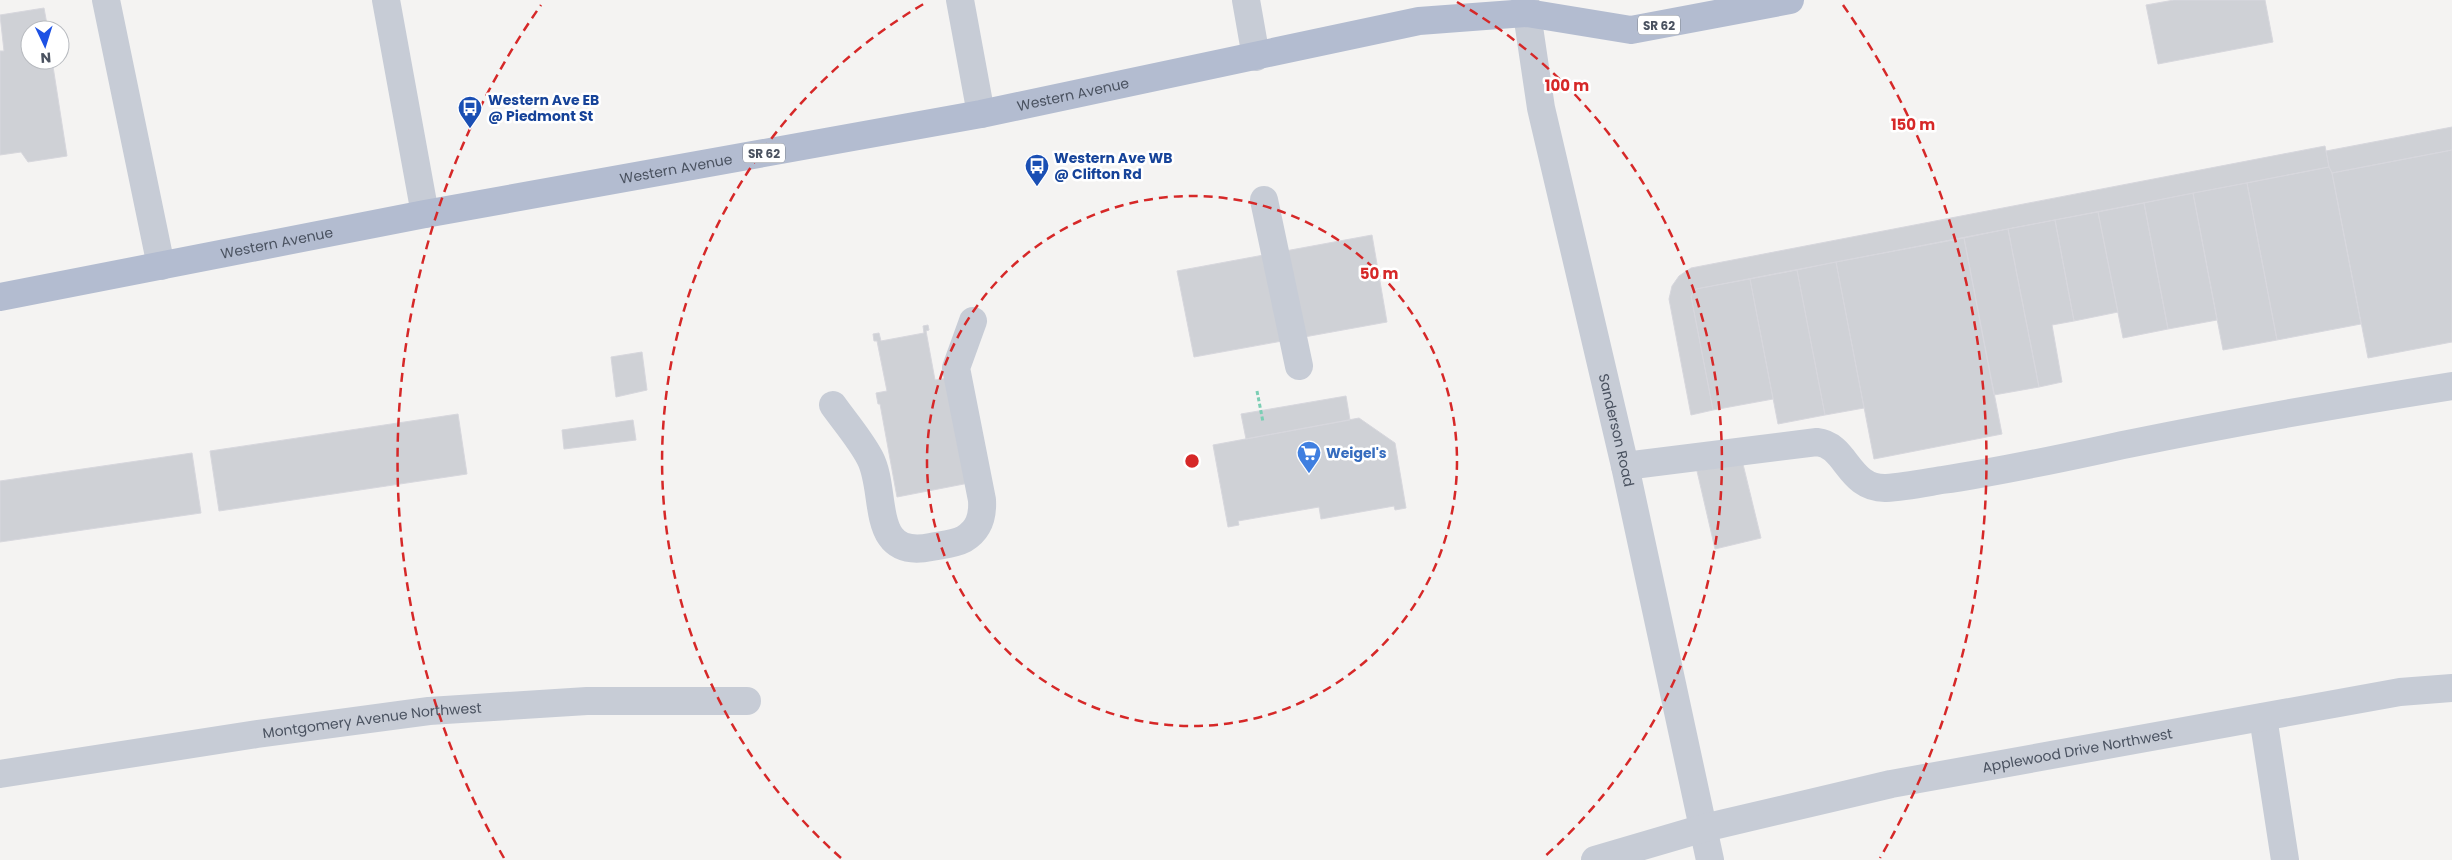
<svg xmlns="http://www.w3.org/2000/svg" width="2452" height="860" font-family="Poppins,sans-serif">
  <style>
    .building { fill: #cfd1d6; stroke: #d7d7dd }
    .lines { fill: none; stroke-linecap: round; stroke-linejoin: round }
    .path { stroke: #7bceb4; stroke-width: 3; stroke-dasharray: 4 2.5; stroke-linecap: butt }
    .minor { stroke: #c7ccd6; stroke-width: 28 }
    .major { stroke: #b3bcd0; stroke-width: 28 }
    .ring { fill: none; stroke: #d62828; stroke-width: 2.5; stroke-dasharray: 9 6 }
    .labels { text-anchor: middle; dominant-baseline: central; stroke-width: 5; stroke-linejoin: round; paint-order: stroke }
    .shield { fill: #fff; stroke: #808690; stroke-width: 1 }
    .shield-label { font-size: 12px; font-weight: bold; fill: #4a5260 }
    .street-label { font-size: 14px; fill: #4a5260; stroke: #fff }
    .transit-label { font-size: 14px; font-weight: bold; fill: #164399; stroke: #fff; text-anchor: start }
    .shop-label { font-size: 14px; font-weight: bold; fill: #366cbe; stroke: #fff; text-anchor: start }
    .centre { fill: #d62828; stroke: #fff; stroke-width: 2.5 }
    .ring-label { font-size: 15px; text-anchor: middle; font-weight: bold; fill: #d62828; stroke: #fff; stroke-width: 5; stroke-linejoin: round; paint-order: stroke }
  </style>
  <rect width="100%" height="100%" fill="#f4f3f2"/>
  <!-- building -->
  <path class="building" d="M2174,0H2265L2273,42L2158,64L2146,5Z
    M44,8L48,30H30V60H52L67,156L28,162L21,152L0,155V51H4L0,15Z
    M2452,127V150L2332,173L2329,167L2326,151Z
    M2325,146L2329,167L1696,289L1691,296L1713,410L1691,415L1669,299L1672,286L1679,276L1691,268Z
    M2452,150V342L2368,358L2332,173Z
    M2329,167L2332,173L2361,324L2277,340L2247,183Z
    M2247,183L2277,340L2223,350L2193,193Z
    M2193,193L2217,320L2168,329L2144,203Z
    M2144,203L2168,329L2123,338L2098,212Z
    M2098,212L2118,312L2074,321L2055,220Z
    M2055,220L2074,321L2052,325L2062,382L2039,387L2008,229Z
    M2008,229L2039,387L1994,395L1964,238Z
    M1372,235L1387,322L1194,357L1177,271Z
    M1964,238L2002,434L1874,459L1836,262Z
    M1836,262L1864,408L1825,415L1797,270Z
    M1797,270L1825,415L1778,424L1750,279Z
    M1750,279L1773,399L1713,410L1691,296L1696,289Z
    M928,325L929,330L926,331L935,380L949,378L969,483L897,497L880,404H878L876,393L887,391L877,341H874L873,334L879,333L881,341L924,333L923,326Z
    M642,352L647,390L616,397L611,357Z
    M1346,396L1350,420L1246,439L1241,414Z
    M458,414L467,474L219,511L210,451Z
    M1359,418L1395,443L1406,508L1395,510L1394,506L1321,519L1319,507L1238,521L1239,525L1228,527L1213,445Z
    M633,420L636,440L564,449L562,430Z
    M192,453L201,513L0,542V481Z
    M1742,460L1761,538L1715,549L1697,471Z"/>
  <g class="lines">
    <!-- path -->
    <path class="path" d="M1257,391L1263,422"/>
    <!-- minor -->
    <g class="minor">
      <path d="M106,0L161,266"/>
      <path d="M386,0L425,214"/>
      <path d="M960,0L981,114"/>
      <path d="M1246,0L1256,57"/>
      <path id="s1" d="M1525,0L1541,108L1625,466L1710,860"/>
      <path d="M1264,200L1299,366"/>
      <path d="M833,405C845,422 860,439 870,458C888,492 868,560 931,547C941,545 955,544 964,539C979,530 983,517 982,500L956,368L973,321"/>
      <path d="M1625,466L1817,442C1847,445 1848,489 1886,488C1904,487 1924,483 1942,480C2005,471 2066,457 2128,444C2235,422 2344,403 2452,386"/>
      <path d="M2263,717L2285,860"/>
      <path id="s2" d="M0,774L257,734L429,711L587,701H747"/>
      <path id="s3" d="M1595,860L1704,828L1891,784L2400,692L2452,688"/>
    </g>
    <!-- major -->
    <path class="major" id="s4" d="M0,297L425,214L981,114L1419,21L1527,13L1631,30L1790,0"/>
  </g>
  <!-- distance rings -->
  <g class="ring">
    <circle cx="1192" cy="461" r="265"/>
    <path d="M841 858A530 530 0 0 1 927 2M1457 2A530 530 0 0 1 1543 858"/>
    <path d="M504 858A795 795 0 0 1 541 5M1843 5A795 795 0 0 1 1880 858"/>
  </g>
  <!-- icons -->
  <defs>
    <symbol id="bus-pin" viewBox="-11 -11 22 30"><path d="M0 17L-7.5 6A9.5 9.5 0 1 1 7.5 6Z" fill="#1a4fb4" stroke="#fff"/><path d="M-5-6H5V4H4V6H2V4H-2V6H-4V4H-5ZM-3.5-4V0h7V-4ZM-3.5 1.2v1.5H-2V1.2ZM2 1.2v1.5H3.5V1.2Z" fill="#fff"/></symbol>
    <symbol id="supermarket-pin" viewBox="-11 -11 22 30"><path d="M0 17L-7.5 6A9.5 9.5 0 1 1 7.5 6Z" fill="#3f7fe0" stroke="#fff"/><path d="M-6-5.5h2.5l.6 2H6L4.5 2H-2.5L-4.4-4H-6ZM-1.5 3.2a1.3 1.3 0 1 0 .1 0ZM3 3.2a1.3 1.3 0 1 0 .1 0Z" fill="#fff"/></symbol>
  </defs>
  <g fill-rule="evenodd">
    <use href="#bus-pin" x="456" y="94" width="28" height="38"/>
    <use href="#bus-pin" x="1023" y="152" width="28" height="38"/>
    <use href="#supermarket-pin" x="1295" y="439" width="28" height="38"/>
  </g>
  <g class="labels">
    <!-- shield labels -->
    <g class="shield">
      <rect x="1638" y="15.5" width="42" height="19" rx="4"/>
      <rect x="743" y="143.5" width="42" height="19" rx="4"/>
    </g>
    <g class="shield-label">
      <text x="1659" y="25">SR 62</text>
      <text x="764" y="153">SR 62</text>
    </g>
    <!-- street labels -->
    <g class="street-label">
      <text stroke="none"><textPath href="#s4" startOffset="1092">Western Avenue</textPath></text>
      <text stroke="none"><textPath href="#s4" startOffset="688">Western Avenue</textPath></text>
      <text stroke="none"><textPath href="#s4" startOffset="282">Western Avenue</textPath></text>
      <text stroke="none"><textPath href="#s1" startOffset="440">Sanderson Road</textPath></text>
      <text stroke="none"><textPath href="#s2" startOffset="376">Montgomery Avenue Northwest</textPath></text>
      <text stroke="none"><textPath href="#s3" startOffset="495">Applewood Drive Northwest</textPath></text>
    </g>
    <!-- transit labels -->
    <g class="transit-label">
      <text x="488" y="100">Western Ave EB<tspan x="488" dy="16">@ Piedmont St</tspan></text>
      <text x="1054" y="158">Western Ave WB<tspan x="1054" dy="16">@ Clifton Rd</tspan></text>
    </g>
    <!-- shop labels -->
    <g class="shop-label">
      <text x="1326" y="453">Weigel's</text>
    </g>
  </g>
  <circle cx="1192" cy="461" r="8" class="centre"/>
  <g class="ring-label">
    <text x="1567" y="91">100 m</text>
    <text x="1913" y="130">150 m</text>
    <text x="1379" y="279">50 m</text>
  </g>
  <!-- north arrow -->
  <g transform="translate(45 45) rotate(176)"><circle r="24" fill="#ffffff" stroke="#b7babf"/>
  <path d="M0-4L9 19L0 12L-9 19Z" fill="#1d51e4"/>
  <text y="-8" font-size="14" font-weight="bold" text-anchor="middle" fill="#4a5260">N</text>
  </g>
</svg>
